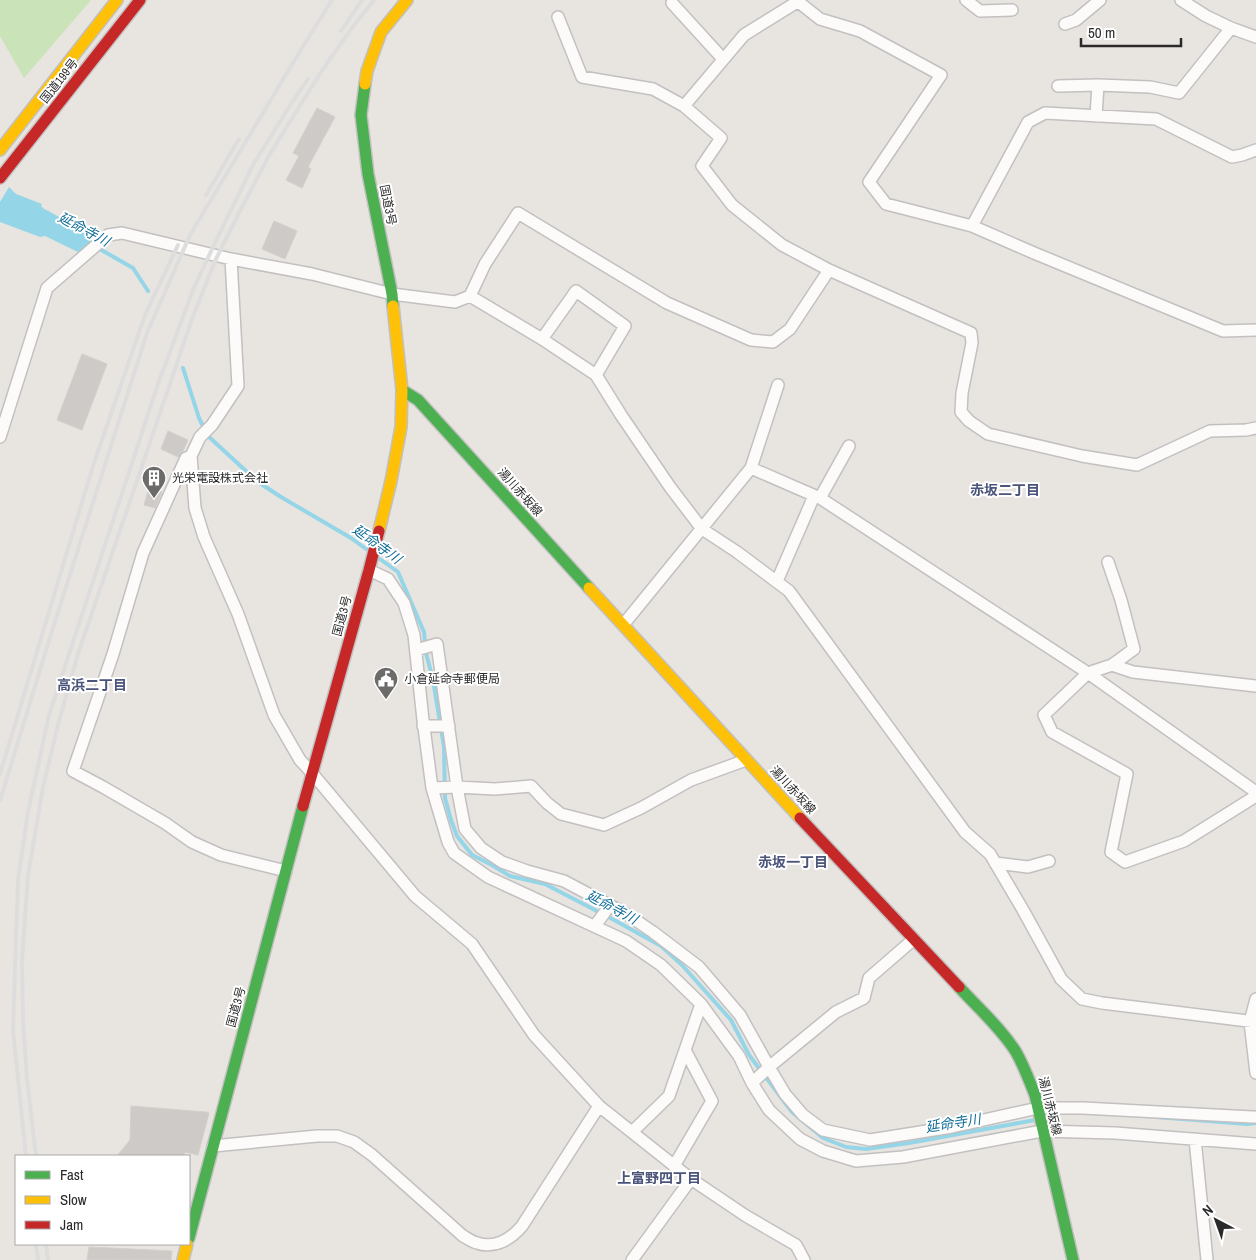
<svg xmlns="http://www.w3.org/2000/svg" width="1256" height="1260" font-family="'Archivo Narrow','Noto Sans JP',sans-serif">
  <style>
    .green { fill: #cbe3b9 }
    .water { fill: #94d5e8 }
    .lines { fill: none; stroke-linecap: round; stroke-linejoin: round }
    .stream { stroke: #94d5e8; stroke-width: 4 }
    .building { fill: #cdcac7; stroke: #d3d0cc }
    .street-casing { stroke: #c2c0c1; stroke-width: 14 }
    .fast-casing { stroke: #c2c0c1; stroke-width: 14 }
    .slow-casing { stroke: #c2c0c1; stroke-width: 14 }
    .jam-casing { stroke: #c2c0c1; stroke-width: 14 }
    .street { stroke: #fcfbfa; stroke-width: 11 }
    .fast { stroke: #4caf50; stroke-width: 11 }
    .slow { stroke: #ffc107; stroke-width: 11 }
    .jam { stroke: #c62828; stroke-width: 11 }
    .rail { stroke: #deddde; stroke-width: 4 }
    .labels { text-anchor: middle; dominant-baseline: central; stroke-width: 4; stroke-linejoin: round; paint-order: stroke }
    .street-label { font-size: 12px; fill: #2a2a2a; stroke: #fff }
    .poi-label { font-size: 12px; fill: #2a2a2a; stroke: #fff; text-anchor: start }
    .water-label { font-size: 14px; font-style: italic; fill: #0f6c98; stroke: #fff }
    .neighbourhood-label { font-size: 14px; font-weight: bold; fill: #4b547a; stroke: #fff }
  </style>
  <rect width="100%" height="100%" fill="#e8e4e0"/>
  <!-- green -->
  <path class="green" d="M0,0H91L24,78L0,36Z"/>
  <!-- water -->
  <path class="water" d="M9,187L16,194L42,204L41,206C44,210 48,210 52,213C57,216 61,218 67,221L74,218L76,222L79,223L86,232L90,231L92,242L80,253L45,236L40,237L0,222V202Z"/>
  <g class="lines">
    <!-- stream -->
    <path class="stream" d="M98,248L133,268L148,291
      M183,368L199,418L208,436L258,482L281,497L351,538L366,549
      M380,559L398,572L424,632L426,653L433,680L444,747L445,798L451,820L457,836L472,855L492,865L510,876L545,884L616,921L661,946L682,965L731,1020L749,1055L792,1112L823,1138L846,1147L866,1149L909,1143L1035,1120
      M1044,1117L1059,1113
      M1156,1117L1247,1124L1256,1123"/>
  </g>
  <!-- building -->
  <path class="building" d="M317,108L335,117L308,167L311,169L302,188L286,180L299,156L293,153Z
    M274,221L297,231L285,259L262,249Z
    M82,354L107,364L82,430L57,420Z
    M168,431L188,440L183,451L178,457L161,449Z
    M149,488L162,492L155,508L144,505Z
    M131,1106L206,1112L209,1113L198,1155L185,1152L184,1156H117L130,1140Z
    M89,1247L172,1251L171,1260H87Z"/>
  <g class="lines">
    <defs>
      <path id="street" d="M796,0L820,19L860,31L941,75L869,182L886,204L972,226L1034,253L1223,331L1256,330
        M966,0L980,11L1012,10
        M1181,0L1206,16L1231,28L1256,37
        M797,2L744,35L684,106L721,138L702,166L732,205L782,245L829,270L971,333L972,343L962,393L961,412L969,421L988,434L1082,456L1137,465L1210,431L1246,430L1256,428
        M672,3L723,59
        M558,17L582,77L653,89L684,106
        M1065,24L1076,20L1100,0
        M1058,86L1098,85
        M1096,116L1098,85L1150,87L1179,93L1231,28
        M972,226L1028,122L1045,113L1156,119L1232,157L1242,155L1256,150
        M231,259L238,386L212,425L200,437L191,456L195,508L204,537L238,614L274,715L300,760L312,773L415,896L472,944L534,1035L599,1106L691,1179L746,1216L796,1245L804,1260
        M470,296L542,339L596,375L621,415L670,487L702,529L737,552L789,591L965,832L990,854L1023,910L1061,979L1082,999L1102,1003L1256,1022
        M542,339L576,291L625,326L596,375
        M0,437L47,288L108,235L122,233L231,259L312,274L392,294L455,302L470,296L485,264L518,213L667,303L751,340L773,342L790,329L829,270
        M191,456L186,458L143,553L113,654L73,771L103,787L165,823L192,842L221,855L286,871
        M751,468L820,498L1088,673L1256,792
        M820,498L849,446
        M1108,562L1121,600L1134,649L1112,665L1088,673L1044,715L1052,732L1127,774L1111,852L1125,862L1184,841L1256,796
        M369,570L388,579L404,603L414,635L423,720L432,788L448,842L454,853L488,877L626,941L661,965L701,1004L739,1056L752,1083L769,1110L800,1139L823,1151L856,1161L903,1157L1042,1131L1115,1133L1256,1144
        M777,581L814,496
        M623,625L751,468L778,385
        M416,650L437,644L457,787L465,829L481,848L502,862L527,871L564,881L628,915L653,932L699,967L740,1015L769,1067L785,1094L803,1115L823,1130L870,1140L952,1127L1038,1108H1083L1252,1117H1256
        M1112,665L1133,672L1256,686
        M423,726H449
        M432,788L457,787L495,789L531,786L547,803L561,814L604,825L641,808L691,780L746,760
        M995,863L1028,867L1049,861
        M595,926L610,905
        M1256,999L1250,1022L1256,1073
        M752,1083L769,1067L836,1012L864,998L869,978L914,939
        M632,1132L669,1096L685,1050
        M1195,1139L1207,1260
        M213,1146L317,1136H337L354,1142L372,1155L463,1236C467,1238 472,1242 477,1243C495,1249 511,1239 522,1226L599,1106
        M674,1166L712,1101L685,1050L701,1004
        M632,1260L691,1179"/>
      <path id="fast" d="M365,84L361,115L368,174L392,294L393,306
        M402,390L418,400L589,588
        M959,987C978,1008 1001,1028 1016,1052C1024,1066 1029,1080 1035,1095L1073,1260
        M189,1238L303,806"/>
      <path id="slow" d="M365,84L367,71L381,32L407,0
        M0,150L117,0
        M379,531L391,481L401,427L402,390L393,306
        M589,588L800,818
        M183,1260L187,1244"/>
      <path id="jam" d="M0,178L140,0
        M303,806L369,570L379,531
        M800,818L959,987"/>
    </defs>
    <!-- street casing -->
    <use href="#street" class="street-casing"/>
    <!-- fast casing -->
    <use href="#fast" class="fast-casing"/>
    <!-- slow casing -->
    <use href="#slow" class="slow-casing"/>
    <!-- jam casing -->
    <use href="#jam" class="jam-casing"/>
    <!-- street -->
    <use href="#street" class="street"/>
    <!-- fast -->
    <use href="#fast" class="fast"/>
    <!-- slow -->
    <use href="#slow" class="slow"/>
    <!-- jam -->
    <use href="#jam" class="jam"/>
    <!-- rail -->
    <path class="rail" d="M341,31L362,0
      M206,195L239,139
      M0,774L93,466L145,315L178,245
      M0,801L52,631L147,333L190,235L291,66L332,0
      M26,1156L13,1030L18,880L28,812L49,715L158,384L193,290L212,249L254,163L291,104L308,79
      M36,1156L27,1079L23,1019L22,960L28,876L43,787L59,721L78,654L192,319L215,261L243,205L270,154L321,72L351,29L374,0
      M36,1244L38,1260
      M46,1244L48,1260"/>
  </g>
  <!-- icons -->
  <defs>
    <symbol id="building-pin" viewBox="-11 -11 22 30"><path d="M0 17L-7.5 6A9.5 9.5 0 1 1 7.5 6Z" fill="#6c6b6a" stroke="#fff"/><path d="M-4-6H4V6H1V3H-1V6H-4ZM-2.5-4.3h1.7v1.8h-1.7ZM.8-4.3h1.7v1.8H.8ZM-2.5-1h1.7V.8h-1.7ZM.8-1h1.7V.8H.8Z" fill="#fff"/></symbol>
    <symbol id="civic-pin" viewBox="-11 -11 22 30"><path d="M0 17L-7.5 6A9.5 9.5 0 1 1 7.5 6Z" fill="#6c6b6a" stroke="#fff"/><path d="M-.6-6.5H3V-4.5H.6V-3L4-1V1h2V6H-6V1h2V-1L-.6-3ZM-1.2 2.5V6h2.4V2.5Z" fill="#fff"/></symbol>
  </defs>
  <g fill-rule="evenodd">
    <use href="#building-pin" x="140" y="464" width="28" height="38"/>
    <use href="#civic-pin" x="372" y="665" width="28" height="38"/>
  </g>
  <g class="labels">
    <!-- street labels -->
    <g class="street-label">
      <text transform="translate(59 81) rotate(-52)">国道199号</text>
      <text transform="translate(388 205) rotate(79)">国道3号</text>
      <text transform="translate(520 492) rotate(48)">湯川赤坂線</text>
      <text transform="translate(342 616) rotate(-75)">国道3号</text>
      <text transform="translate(793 790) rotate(47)">湯川赤坂線</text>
      <text transform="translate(236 1007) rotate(-75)">国道3号</text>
      <text transform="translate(1050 1106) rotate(76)">湯川赤坂線</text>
    </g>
    <!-- poi labels -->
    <g class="poi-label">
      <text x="172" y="478">光栄電設株式会社</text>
      <text x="404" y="679">小倉延命寺郵便局</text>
    </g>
    <!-- water labels -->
    <g class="water-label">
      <text transform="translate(84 229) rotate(28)">延命寺川</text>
      <text transform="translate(377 544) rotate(36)">延命寺川</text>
      <text transform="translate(612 907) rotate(28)">延命寺川</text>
      <text transform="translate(953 1123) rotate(-9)">延命寺川</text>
    </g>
    <!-- neighbourhood labels -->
    <g class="neighbourhood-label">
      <text x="1005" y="490">赤坂二丁目</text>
      <text x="92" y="685">高浜二丁目</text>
      <text x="793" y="862">赤坂一丁目</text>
      <text x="659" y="1178">上富野四丁目</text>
    </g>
  </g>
  <!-- legend -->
  <rect x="15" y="1155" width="175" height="90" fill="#ffffff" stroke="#aaaaaa"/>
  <rect x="25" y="1171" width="25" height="8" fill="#4caf50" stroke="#aaaaaa"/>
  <text x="60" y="1180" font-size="15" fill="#2a2a2a">Fast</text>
  <rect x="25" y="1196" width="25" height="8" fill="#ffc107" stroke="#aaaaaa"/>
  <text x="60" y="1205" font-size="15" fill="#2a2a2a">Slow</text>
  <rect x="25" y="1221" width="25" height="8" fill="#c62828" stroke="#aaaaaa"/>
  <text x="60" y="1230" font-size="15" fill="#2a2a2a">Jam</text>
  <!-- north arrow -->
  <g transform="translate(1216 1220) rotate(319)" stroke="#ffffff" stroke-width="4" paint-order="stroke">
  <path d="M0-4L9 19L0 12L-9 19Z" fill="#2a2a2a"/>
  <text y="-8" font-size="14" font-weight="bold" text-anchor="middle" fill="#2a2a2a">N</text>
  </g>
  <!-- scale -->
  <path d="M1081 38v8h100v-8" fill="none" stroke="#2a2a2a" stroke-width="2.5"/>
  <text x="1088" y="38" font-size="15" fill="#2a2a2a" stroke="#ffffff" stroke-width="4" paint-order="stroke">50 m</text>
</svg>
